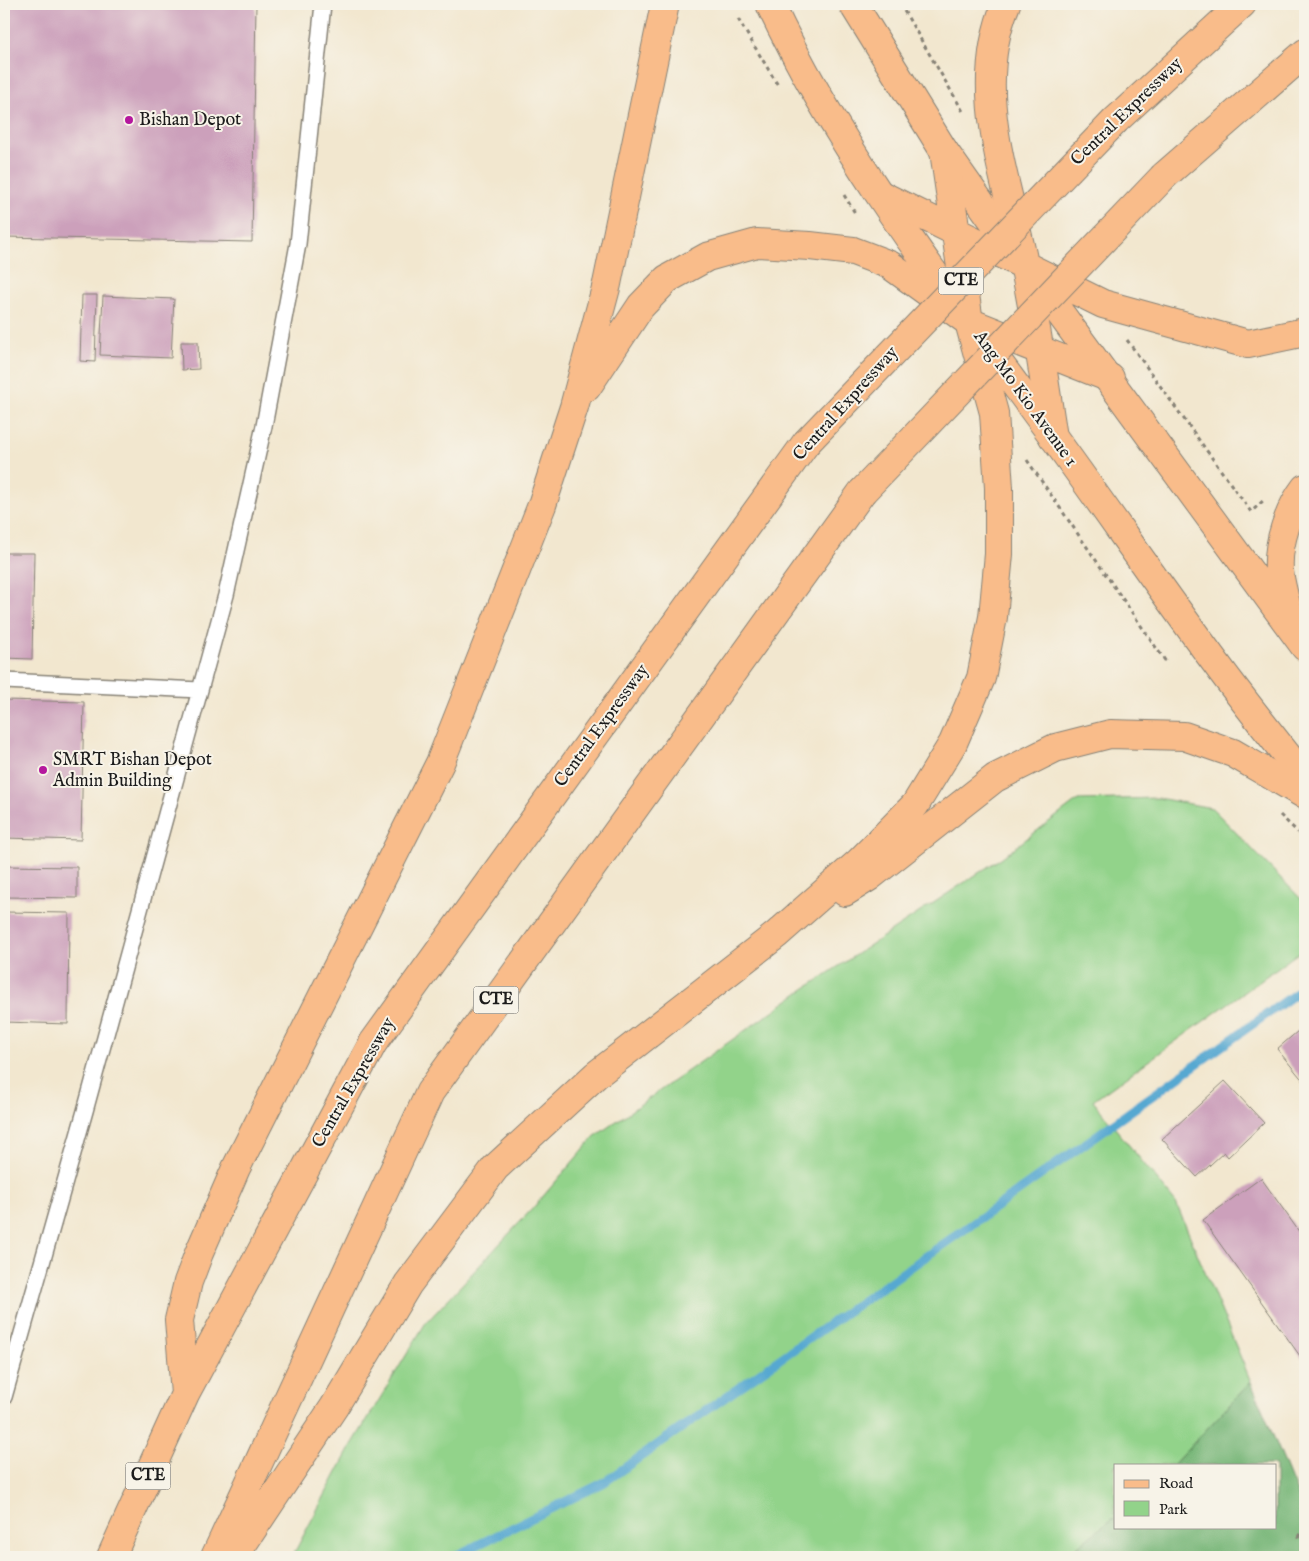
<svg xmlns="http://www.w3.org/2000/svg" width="1309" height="1561" font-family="'IM FELL English',serif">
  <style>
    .green { fill: #92d38a; stroke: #577853 }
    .forest { fill: #75b576; stroke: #486849 }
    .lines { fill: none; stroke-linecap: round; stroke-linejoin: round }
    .stream { stroke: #56a8d1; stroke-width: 9 }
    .building { fill: #cca0bb }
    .lane-casing { stroke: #878276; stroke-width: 18 }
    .primary-casing { stroke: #878276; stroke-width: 30 }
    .highway-casing { stroke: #878276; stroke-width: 30 }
    .path { stroke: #878276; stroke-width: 3; stroke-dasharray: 4 4; stroke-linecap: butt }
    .lane { stroke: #fff; stroke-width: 15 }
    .primary { stroke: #f9bc8a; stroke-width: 28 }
    .highway { stroke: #f9bc8a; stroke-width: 28 }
    .highway-bridge-casing { stroke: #878276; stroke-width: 30; stroke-linecap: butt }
    .highway-bridge { stroke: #f9bc8a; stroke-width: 28 }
    .poi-dot { fill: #b5179e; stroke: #f7f3e8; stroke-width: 2 }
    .labels { text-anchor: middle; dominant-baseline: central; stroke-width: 4; stroke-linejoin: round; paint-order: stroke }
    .shield { fill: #f7f3e8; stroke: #5e5c59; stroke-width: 1 }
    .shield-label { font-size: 16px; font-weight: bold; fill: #1c1c1c }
    .street-label { font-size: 18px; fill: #1c1c1c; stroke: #f7f3e8 }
    .poi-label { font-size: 18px; fill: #1c1c1c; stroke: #f7f3e8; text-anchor: start }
  </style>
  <rect width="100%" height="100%" fill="#f7f3e8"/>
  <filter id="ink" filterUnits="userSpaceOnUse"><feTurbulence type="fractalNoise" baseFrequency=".02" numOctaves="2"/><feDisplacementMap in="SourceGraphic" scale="10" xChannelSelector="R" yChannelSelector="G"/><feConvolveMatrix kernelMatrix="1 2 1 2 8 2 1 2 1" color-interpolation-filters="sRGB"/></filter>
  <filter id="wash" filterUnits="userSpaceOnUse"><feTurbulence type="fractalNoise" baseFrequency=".0096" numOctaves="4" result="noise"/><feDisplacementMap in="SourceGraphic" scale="20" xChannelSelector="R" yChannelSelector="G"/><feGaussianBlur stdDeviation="1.12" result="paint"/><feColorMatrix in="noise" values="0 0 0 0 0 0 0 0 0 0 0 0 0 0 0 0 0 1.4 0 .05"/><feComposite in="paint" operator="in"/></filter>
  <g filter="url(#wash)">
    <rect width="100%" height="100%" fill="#f2e7cf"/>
    <!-- green -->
    <path class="green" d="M1158,798L1212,808L1305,903V948L1093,1101L1176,1203L1251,1382L1173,1465H1115V1517L1064,1557H292L350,1448L425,1324L533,1208L594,1137L797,994L1001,858L1078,800Z"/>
    <!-- forest -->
    <path class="forest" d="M1251,1382L1305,1512V1557H1064L1115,1517V1527H1275V1465H1173Z"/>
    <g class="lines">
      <!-- stream -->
      <path class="stream" d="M453,1557L603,1483L975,1222L1305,987"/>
    </g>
    <g id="blocks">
      <!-- building -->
      <path class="building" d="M4,4H256L252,242L4,237Z
        M82,295H97L95,362L80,361Z
        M103,296L174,299L171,358L100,355Z
        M181,342H198L199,369L182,370Z
        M4,553H34L32,659L4,658Z
        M4,700L84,702L81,840L4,838Z
        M4,866L77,867V898L4,897Z
        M4,912L69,913L68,1024L4,1022Z
        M1305,1025V1083L1277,1049Z
        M1225,1081L1264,1123L1228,1157L1224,1152L1197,1177L1162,1139Z
        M1261,1178L1305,1240V1363L1203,1220Z"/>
    </g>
  </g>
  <g filter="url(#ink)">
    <use href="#blocks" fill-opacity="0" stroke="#878276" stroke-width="1"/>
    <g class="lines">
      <defs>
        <path id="lane" d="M4,681L200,690
          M4,1397L85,1111L226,595L264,426L298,244L323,4"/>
        <path id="primary" d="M770,4C841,155 945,289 1044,424C1102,503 1157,584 1215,662C1244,702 1275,740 1305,778
          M853,4L944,151L1024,264L1305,647"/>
        <path id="highway" d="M1006,4C970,91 1007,178 1024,264C1036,321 1044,379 1053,437
          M1116,120L1242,4
          M1164,176L1305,53
          M881,195L1103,304L1248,344L1305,332
          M587,387L641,306L667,279L707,257L757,243L810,246L853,251L890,265L969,322L1110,378
          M1292,627C1288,609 1281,589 1279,571C1277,543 1289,509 1305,488
          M845,892L869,877L995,778L1055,748L1110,734L1184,736L1233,753L1305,795
          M185,1394L179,1320L188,1282L199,1253L236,1168L440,763L542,505L574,407L607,284L665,4
          M111,1557L185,1394L373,1043L806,443
          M215,1557L430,1092L862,492
          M234,1557L334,1407L408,1284L495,1168L596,1075L776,935L859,862L915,805L953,743L981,678L993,617L999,554V488L994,413L969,322L944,151"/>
      </defs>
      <!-- lane casing -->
      <use href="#lane" class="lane-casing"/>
      <!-- primary casing -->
      <use href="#primary" class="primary-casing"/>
      <!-- highway casing -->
      <use href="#highway" class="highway-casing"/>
      <!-- path -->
      <path class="path" d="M900,4L964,113
        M738,19L779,87
        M844,195L855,213
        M1127,340L1251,512L1265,499
        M1027,460L1166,662
        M1280,815L1305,839
        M1305,1527L1299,1537L1305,1542"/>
      <!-- lane -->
      <use href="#lane" class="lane"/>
      <!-- primary -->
      <use href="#primary" class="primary"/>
      <!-- highway -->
      <use href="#highway" class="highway"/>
      <defs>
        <path id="highway-bridge" d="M806,443L1116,120
          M862,492L1164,176"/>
      </defs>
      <!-- highway-bridge casing -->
      <use href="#highway-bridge" class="highway-bridge-casing"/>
      <!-- highway-bridge -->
      <use href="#highway-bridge" class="highway-bridge"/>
    </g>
  </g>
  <!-- markers -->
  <g class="poi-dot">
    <circle cx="129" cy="120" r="5"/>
    <circle cx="43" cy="770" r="5"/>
  </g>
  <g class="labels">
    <!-- shield labels -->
    <g class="shield">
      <rect x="938.5" y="267.5" width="45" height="27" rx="4"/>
      <rect x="473.5" y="986.5" width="45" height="27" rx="4"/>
      <rect x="125.5" y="1462.5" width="45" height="27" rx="4"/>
    </g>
    <g class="shield-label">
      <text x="961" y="281">CTE</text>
      <text x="496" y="1000">CTE</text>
      <text x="148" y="1476">CTE</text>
    </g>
    <!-- street labels -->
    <g class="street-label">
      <text transform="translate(1127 112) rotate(-44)">Central Expressway</text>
      <text transform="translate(1025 399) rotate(54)">Ang Mo Kio Avenue 1</text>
      <text transform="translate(846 404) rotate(-48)">Central Expressway</text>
      <text transform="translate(602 726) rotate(-54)">Central Expressway</text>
      <text transform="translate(354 1083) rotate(-60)">Central Expressway</text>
    </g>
    <!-- poi labels -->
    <g class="poi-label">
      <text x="139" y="120">Bishan Depot</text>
      <text x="53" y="760">SMRT Bishan Depot<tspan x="53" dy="21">Admin Building</tspan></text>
    </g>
  </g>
  <!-- margin -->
  <rect width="1309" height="1561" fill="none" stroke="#f7f3e8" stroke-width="20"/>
  <!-- legend -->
  <rect x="1114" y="1464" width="162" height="65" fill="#f7f3e8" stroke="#9f9d96"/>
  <rect x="1124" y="1480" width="25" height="8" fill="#f9bc8a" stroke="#9f9d96"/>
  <text x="1159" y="1488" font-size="15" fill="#1c1c1c">Road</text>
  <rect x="1124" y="1501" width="25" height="15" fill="#92d38a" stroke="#9f9d96"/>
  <text x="1159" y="1514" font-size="15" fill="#1c1c1c">Park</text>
</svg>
